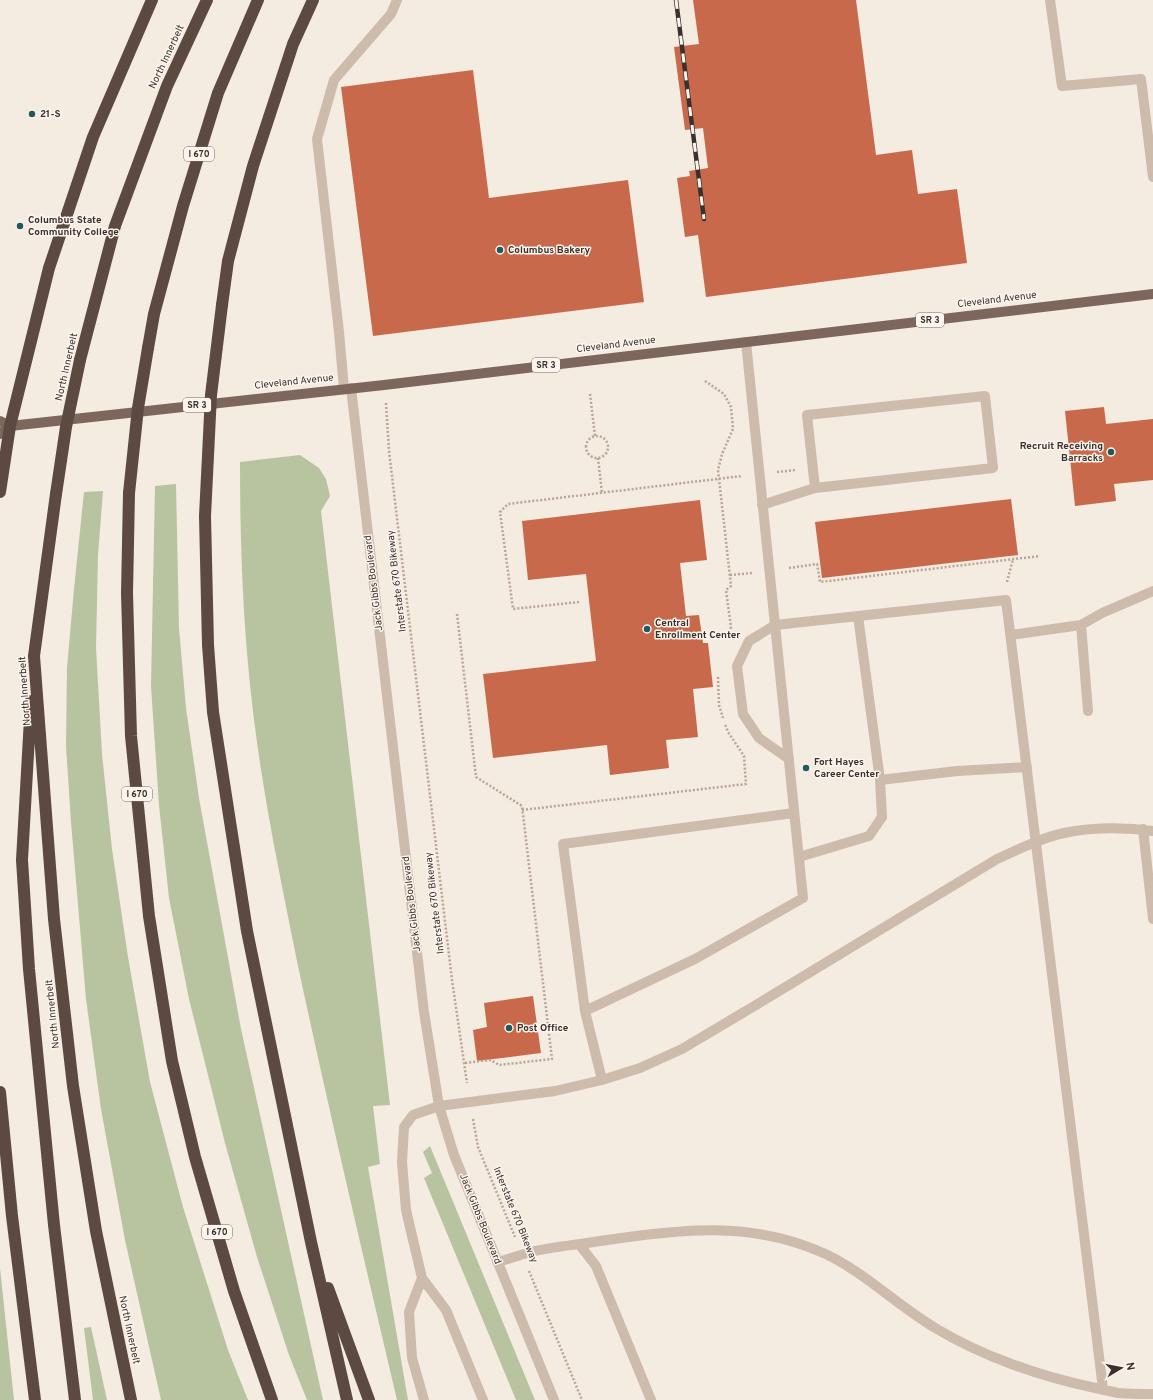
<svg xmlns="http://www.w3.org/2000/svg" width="1153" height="1400" font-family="Overpass,sans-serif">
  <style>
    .green { fill: #b8c4a0 }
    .building { fill: #c8694b }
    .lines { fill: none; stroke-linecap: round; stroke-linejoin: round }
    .path { stroke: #b9a596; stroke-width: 2.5; stroke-dasharray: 2 2; stroke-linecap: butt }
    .service { stroke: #cdbbac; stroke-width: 10 }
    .tertiary { stroke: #cdbbac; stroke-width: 10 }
    .primary { stroke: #7d675c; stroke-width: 10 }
    .motorway { stroke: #5c4a42; stroke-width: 12 }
    .rail-casing { stroke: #3b302b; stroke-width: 4.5 }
    .rail { stroke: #fbf5ee; stroke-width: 3; stroke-dasharray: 9; stroke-linecap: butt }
    .motorway-bridge { stroke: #5c4a42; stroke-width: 12 }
    .poi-dot { fill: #1f5a5e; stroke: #fbf5ee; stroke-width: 1.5 }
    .labels { text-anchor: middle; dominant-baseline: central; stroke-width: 3; stroke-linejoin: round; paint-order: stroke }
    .shield { fill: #fbf5ee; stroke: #756b66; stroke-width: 1 }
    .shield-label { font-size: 9px; font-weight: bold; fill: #3b302b }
    .street-label { font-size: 10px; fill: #3b302b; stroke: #fbf5ee }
    .poi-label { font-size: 10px; font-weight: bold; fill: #3b302b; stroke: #fbf5ee; text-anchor: start }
  </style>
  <rect width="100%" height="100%" fill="#f4ebe1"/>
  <!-- green -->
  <path class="green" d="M300,455L319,468L326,479L330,496L321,511L390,1105L373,1106L380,1164L368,1167L408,1400H397C363,1255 329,1111 298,966C281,881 263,797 253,711C243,629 240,545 240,462Z
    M176,484L179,628L186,708L199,798L241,1029L323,1400H307L289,1355L257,1257L225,1143L189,999L169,898L159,805L151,686L155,486Z
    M103,491L98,555L96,648L102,754L112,849L128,957L150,1082L183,1207L228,1350L248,1400H161L125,1240L101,1109L86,999L71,822L66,746L67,668L74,589L84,492Z
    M430,1146L535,1400H516L424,1178L432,1173L423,1152Z
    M0,1268L14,1400H0Z
    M91,1327L107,1400H93L84,1328Z"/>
  <!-- building -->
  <path class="building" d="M693,0H856L876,155L912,150L918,194L957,189L967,263L706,297L698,235L685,237L677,178L690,176L689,171L708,168L703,128L685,130L674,47L699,44Z
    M473,70L489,198L628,180L644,302L373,336L341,87Z
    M1104,407L1106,424L1153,419V480L1114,484L1116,501L1075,506L1065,411Z
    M1011,499L1018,555L822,578L815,522Z
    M700,500L707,560L680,563L686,616L699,615L703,643H708L713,687L693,689L698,737L666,740L669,768L610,775L607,745L493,758L483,674L596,661L586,574L528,580L522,521Z
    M533,996L541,1053L477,1061L473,1030L487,1027L484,1003Z"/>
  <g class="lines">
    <!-- path -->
    <path class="path" d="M705,381L724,394L731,407L733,429L722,454L718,470L731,586L726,590L731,627L727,639
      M590,394L595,436
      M386,403L389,451L452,980L467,1083
      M586 447a11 11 0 1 1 22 0a11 11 0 1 1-22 0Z
      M598,458L602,493
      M777,472L796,470
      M789,568L817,564L820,582L1040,556
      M730,575L752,573
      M1007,582L1013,559
      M579,602L513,609L500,512L508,504L742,476
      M457,614L476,777L522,806L552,1059L499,1065L491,1060L464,1063
      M718,677L719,705L723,718
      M522,810L746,784L744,756L728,732L725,724
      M473,1119L478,1147L515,1237
      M529,1271L582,1400"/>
    <!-- service -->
    <path class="service" d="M1050,0L1062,86L1141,79L1153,177
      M746,342C764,527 785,712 803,898L695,959L585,1011L563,844L794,813
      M344,389L339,332L317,139L334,80L391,14L397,0
      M762,505L815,488L993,468L985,396L807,415L815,488
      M858,616L880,780
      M1081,625L1088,711
      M1011,635L1081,625L1102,613L1153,591
      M789,759L759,738L743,714L737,666L749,641L775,625L1006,600L1103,1389
      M1143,829L1153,919
      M799,857L869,836L882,817L880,780L957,771L1027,767
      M585,1011L602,1080
      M579,1244L596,1266L651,1400
      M497,1262C510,1259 522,1254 535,1251C558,1246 583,1244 607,1240C681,1229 750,1221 821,1252C863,1270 897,1306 937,1329C982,1356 1039,1376 1091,1387C1100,1389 1109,1391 1118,1393C1130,1394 1141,1394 1153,1394
      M422,1278L409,1312L412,1358L424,1400
      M483,1400L446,1310L422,1278L406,1210L402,1162L404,1127L413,1115L439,1106L555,1091L602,1080L640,1068L682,1049L761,1002L997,859C1019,849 1041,838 1064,833C1091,827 1126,827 1153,831"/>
    <!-- tertiary -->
    <path class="tertiary" d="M351,388L424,1012L439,1106L454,1155L554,1400"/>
    <!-- primary -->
    <path class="primary" d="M0,421L10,426L384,385L1153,294
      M0,434L10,426"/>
    <!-- motorway -->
    <path class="motorway" d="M222,305L228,261L253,166L293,44L313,0
      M148,348L154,314L183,206L218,93L258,0
      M80,360L115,226L167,86L207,0
      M0,492L10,426L49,268L93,137L152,0
      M129,493L127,593L131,736L149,916L172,1061L195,1157L234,1291L272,1400
      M56,494L34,656L54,919L73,1086L96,1231L131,1400
      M205,516L208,645L213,712L247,931L311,1242L347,1400
      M31,701L22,860L29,969L54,1225L75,1400
      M0,1092L12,1216L35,1400
      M328,1288L369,1400"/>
    <defs>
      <path id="rail" d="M676,0L704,219"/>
    </defs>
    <!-- rail casing -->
    <use href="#rail" class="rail-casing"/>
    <!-- rail -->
    <use href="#rail" class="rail"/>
    <!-- motorway-bridge -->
    <path class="motorway-bridge" d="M129,493L138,408L148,348
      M56,494L66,427L80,360
      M205,516L211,395L222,305"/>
  </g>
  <!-- markers -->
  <g class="poi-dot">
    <circle cx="32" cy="114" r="4"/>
    <circle cx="20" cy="226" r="4"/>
    <circle cx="500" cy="250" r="4"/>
    <circle cx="1111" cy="452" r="4"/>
    <circle cx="647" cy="629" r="4"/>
    <circle cx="806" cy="768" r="4"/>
    <circle cx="509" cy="1028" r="4"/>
  </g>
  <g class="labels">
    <!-- shield labels -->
    <g class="shield">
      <rect x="184" y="147" width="30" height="14" rx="3"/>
      <rect x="916" y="313" width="28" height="14" rx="3"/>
      <rect x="532" y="358" width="28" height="14" rx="3"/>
      <rect x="183" y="398" width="28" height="14" rx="3"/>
      <rect x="122" y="787" width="30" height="14" rx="3"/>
      <rect x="202" y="1225" width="30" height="14" rx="3"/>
    </g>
    <g class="shield-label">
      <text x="199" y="154">I 670</text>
      <text x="930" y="320">SR 3</text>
      <text x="546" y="365">SR 3</text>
      <text x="197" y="405">SR 3</text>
      <text x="137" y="794">I 670</text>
      <text x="217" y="1232">I 670</text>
    </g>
    <!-- street labels -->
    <g class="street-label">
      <text transform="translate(167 57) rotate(-65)">North Innerbelt</text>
      <text transform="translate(997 300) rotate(-7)">Cleveland Avenue</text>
      <text transform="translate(616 345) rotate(-7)">Cleveland Avenue</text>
      <text transform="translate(67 367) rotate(-77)">North Innerbelt</text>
      <text transform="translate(294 382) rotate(-6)">Cleveland Avenue</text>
      <text transform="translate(397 581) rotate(-97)">Interstate 670 Bikeway</text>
      <text transform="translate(374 583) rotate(-97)">Jack Gibbs Boulevard</text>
      <text transform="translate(25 691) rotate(-94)">North Innerbelt</text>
      <text transform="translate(435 903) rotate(-97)">Interstate 670 Bikeway</text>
      <text transform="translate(412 904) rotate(-97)">Jack Gibbs Boulevard</text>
      <text transform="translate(53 1014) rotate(-96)">North Innerbelt</text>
      <text transform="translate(515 1215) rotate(68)">Interstate 670 Bikeway</text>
      <text transform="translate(480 1219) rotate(68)">Jack Gibbs Boulevard</text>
      <text transform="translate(129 1330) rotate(78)">North Innerbelt</text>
    </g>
    <!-- poi labels -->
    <g class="poi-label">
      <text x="40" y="114">21-S</text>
      <text x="28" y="220">Columbus State<tspan x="28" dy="12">Community College</tspan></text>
      <text x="508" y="250">Columbus Bakery</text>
      <text x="1103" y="446" text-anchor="end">Recruit Receiving<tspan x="1103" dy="12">Barracks</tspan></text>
      <text x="655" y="623">Central<tspan x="655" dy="12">Enrollment Center</tspan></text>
      <text x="814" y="762">Fort Hayes<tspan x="814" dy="12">Career Center</tspan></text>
      <text x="517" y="1028">Post Office</text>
    </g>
  </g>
  <!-- north arrow -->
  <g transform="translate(1121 1368) rotate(80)" stroke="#fbf5ee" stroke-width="3" paint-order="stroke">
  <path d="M0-3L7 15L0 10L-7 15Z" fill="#3b302b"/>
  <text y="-6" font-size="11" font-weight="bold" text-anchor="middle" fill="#3b302b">N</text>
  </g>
</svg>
